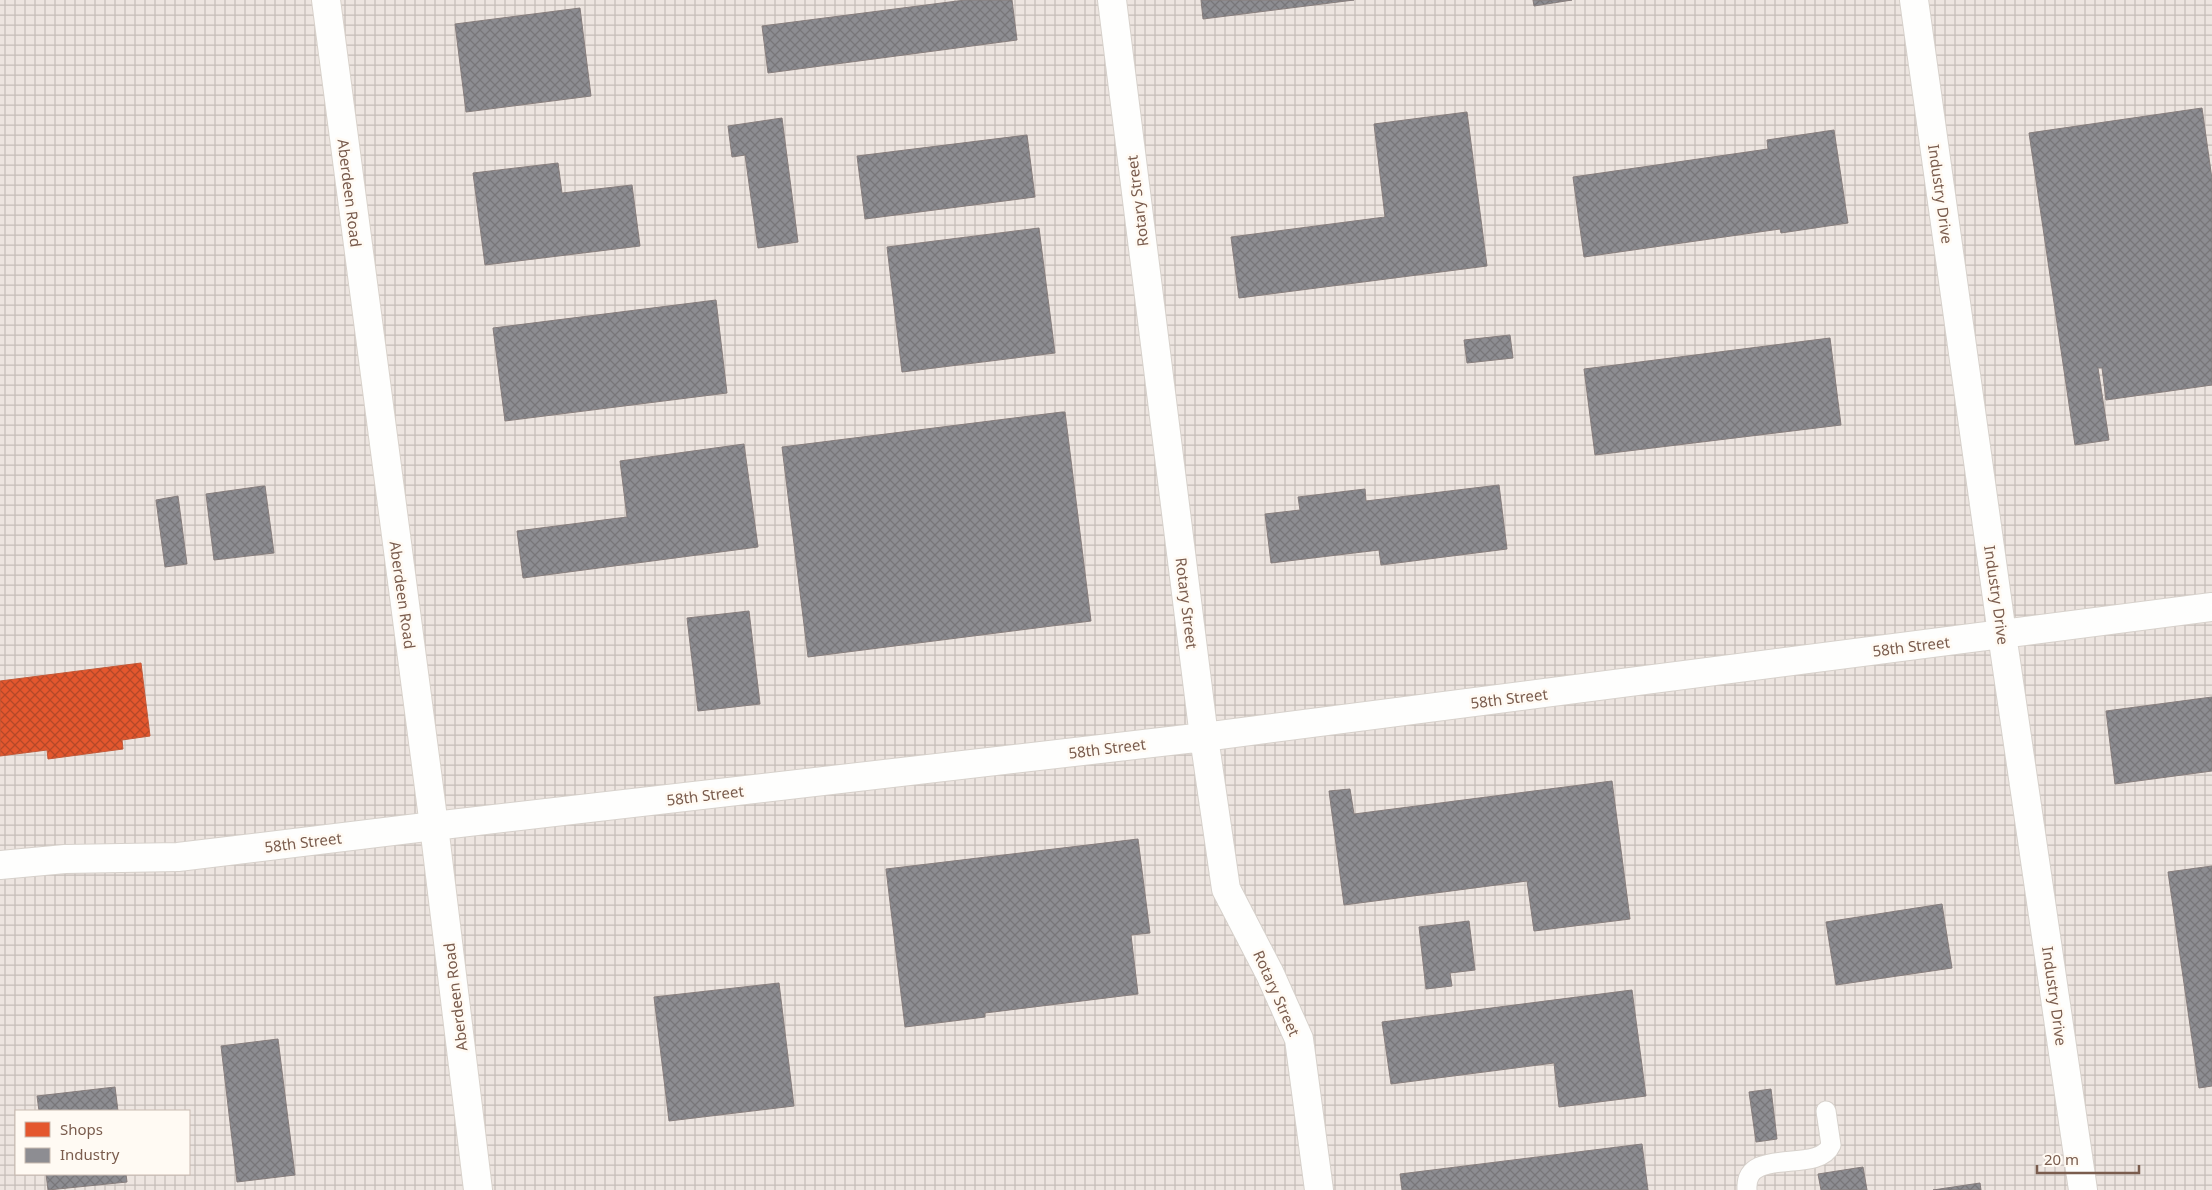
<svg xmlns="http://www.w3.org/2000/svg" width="2212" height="1190" font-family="'Noto Sans',sans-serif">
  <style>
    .industrial { fill: url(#industrial-grid); fill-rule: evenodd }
    .shops { fill: url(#shops-cross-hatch); stroke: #c45837 }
    .industry { fill: url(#industry-cross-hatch); stroke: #877e7d }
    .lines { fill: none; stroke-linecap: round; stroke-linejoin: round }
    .service-casing { stroke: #d7d1cb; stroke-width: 21 }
    .minor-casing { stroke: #d7d1cb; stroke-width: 30 }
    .tertiary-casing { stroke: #d7d1cb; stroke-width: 30 }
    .secondary-casing { stroke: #d9d2cb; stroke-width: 30 }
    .service { stroke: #fefefd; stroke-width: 19 }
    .minor { stroke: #fefefd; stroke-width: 28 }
    .tertiary { stroke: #fefefd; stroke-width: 28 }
    .secondary { stroke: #fefefd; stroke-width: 28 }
    .labels { text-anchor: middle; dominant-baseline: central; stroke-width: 5; stroke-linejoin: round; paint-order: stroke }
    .street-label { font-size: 15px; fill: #7a5c4d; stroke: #fffaf3 }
  </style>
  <defs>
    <pattern id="industrial-grid" width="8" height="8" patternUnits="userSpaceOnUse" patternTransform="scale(1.25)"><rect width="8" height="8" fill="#ede5e0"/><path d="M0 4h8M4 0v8" fill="none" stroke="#c5bdb8"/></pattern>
    <pattern id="shops-cross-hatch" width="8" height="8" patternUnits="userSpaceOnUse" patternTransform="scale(1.25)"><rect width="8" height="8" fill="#e4572e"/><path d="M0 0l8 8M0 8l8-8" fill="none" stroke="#b44828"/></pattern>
    <pattern id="industry-cross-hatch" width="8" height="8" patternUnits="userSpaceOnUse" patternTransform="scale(1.25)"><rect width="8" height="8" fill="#8d8d92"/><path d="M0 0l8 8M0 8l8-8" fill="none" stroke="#787679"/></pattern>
  </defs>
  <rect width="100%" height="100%" fill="#f9f5f0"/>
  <!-- industrial -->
  <path class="industrial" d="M0,0H2212V1190H0ZM16,1111H189V1174H16Z"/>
  <!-- shops -->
  <path class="shops" d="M141,663L150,736L122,740L123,749L48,759L47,750L0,756V681Z"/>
  <!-- industry -->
  <path class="industry" d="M965,0H1012L1017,40L768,73L762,26Z
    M1201,0H1354L1203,19Z
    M1533,0H1572L1534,6Z
    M580,8L591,96L466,112L455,24Z
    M2202,108L2212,179V385L2106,400L2102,368H2098L2109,440L2075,445L2029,133Z
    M1467,112L1487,266L1239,298L1231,237L1385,217L1374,124Z
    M782,118L798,242L758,248L745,155L732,157L728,126Z
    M1834,130L1848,223L1781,233L1780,229L1584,257L1573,177L1768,149L1767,140Z
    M1027,135L1035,197L865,219L857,156Z
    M558,163L562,193L632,185L640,246L485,265L473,173Z
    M1039,228L1055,353L902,372L887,247Z
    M716,300L727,393L505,421L493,328Z
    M1510,335L1513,358L1467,363L1464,340Z
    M1830,338L1841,425L1595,455L1584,369Z
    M1062,412H1065L1091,621L808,657L782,447Z
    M744,444L758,547L523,578L517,531L627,517L620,461Z
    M1499,485L1507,549L1381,565L1379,550L1271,563L1265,514L1300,510L1298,497L1365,489L1366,501Z
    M263,486H265L274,553L214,560L206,494Z
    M178,496L187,564L165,567L156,500Z
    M749,611L760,704L698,711L687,618Z
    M2212,697V771L2115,784L2106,711Z
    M1612,781L1630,919L1534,931L1527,881L1344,905L1329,791L1350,789L1354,814Z
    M1138,839L1150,933L1131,935L1138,994L985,1013V1017L905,1027L886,869Z
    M2212,866V1086L2199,1088L2168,872Z
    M1942,904L1952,968L1836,985L1826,922Z
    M1469,921L1475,970L1450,973L1452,986L1426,989L1419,927Z
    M779,983L794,1106L669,1121L654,997Z
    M1632,990L1646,1096L1559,1107L1554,1063L1391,1084L1382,1022Z
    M278,1039L295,1175L237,1182L221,1046Z
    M115,1087L118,1111H39L37,1096Z
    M1771,1089L1777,1139L1756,1142L1749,1092Z
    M1642,1144L1648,1190H1402L1400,1174Z
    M1863,1167L1867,1190H1821L1818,1174Z
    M46,1174H126L127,1182L48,1190Z
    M1980,1183L1981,1190H1933Z"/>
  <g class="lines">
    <defs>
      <path id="service" d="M1747,1190C1744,1145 1818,1175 1831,1145L1826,1111"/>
      <path id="minor" d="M1112,0L1204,737L1226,889L1270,974L1299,1039L1319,1190
        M1914,0L2002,634L2083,1190
        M434,826L1204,737L2212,607"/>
      <path id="tertiary" d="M0,865L65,859L178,857L434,826"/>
      <path id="secondary" d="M326,0L434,826L478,1190"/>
    </defs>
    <!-- service casing -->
    <use href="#service" class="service-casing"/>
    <!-- minor casing -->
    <use href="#minor" class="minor-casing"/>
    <!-- tertiary casing -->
    <use href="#tertiary" class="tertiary-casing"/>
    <!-- secondary casing -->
    <use href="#secondary" class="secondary-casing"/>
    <!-- service -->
    <use href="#service" class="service"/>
    <!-- minor -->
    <use href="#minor" class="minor"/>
    <!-- tertiary -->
    <use href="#tertiary" class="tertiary"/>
    <!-- secondary -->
    <use href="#secondary" class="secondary"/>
  </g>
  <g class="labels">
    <!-- street labels -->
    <g class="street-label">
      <text transform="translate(350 193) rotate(83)">Aberdeen Road</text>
      <text transform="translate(1941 194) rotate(82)">Industry Drive</text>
      <text transform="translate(1137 201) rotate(-97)">Rotary Street</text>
      <text transform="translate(403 595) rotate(82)">Aberdeen Road</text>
      <text transform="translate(1997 595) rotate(82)">Industry Drive</text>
      <text transform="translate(1187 603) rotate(83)">Rotary Street</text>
      <text transform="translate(1911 646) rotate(-7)">58th Street</text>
      <text transform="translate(1509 698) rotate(-7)">58th Street</text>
      <text transform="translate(1107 748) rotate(-7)">58th Street</text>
      <text transform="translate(705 795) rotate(-7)">58th Street</text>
      <text transform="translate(303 842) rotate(-7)">58th Street</text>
      <text transform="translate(1277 993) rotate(66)">Rotary Street</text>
      <text transform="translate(2055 996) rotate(82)">Industry Drive</text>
      <text transform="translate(455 997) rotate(-97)">Aberdeen Road</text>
    </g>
  </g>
  <!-- legend -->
  <rect x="15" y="1110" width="175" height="65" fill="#fffaf3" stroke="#cabbb1"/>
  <rect x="25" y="1122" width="25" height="15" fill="#e4572e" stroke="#cabbb1"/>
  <text x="60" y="1135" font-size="15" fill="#7a5c4d">Shops</text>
  <rect x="25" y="1148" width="25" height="15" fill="#8d8d92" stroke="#cabbb1"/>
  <text x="60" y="1160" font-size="15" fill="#7a5c4d">Industry</text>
  <!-- scale -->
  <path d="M2037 1165v8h102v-8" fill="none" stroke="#7a5c4d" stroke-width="2.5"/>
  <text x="2044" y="1165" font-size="15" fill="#7a5c4d" stroke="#fffaf3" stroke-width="4" paint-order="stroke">20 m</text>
</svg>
